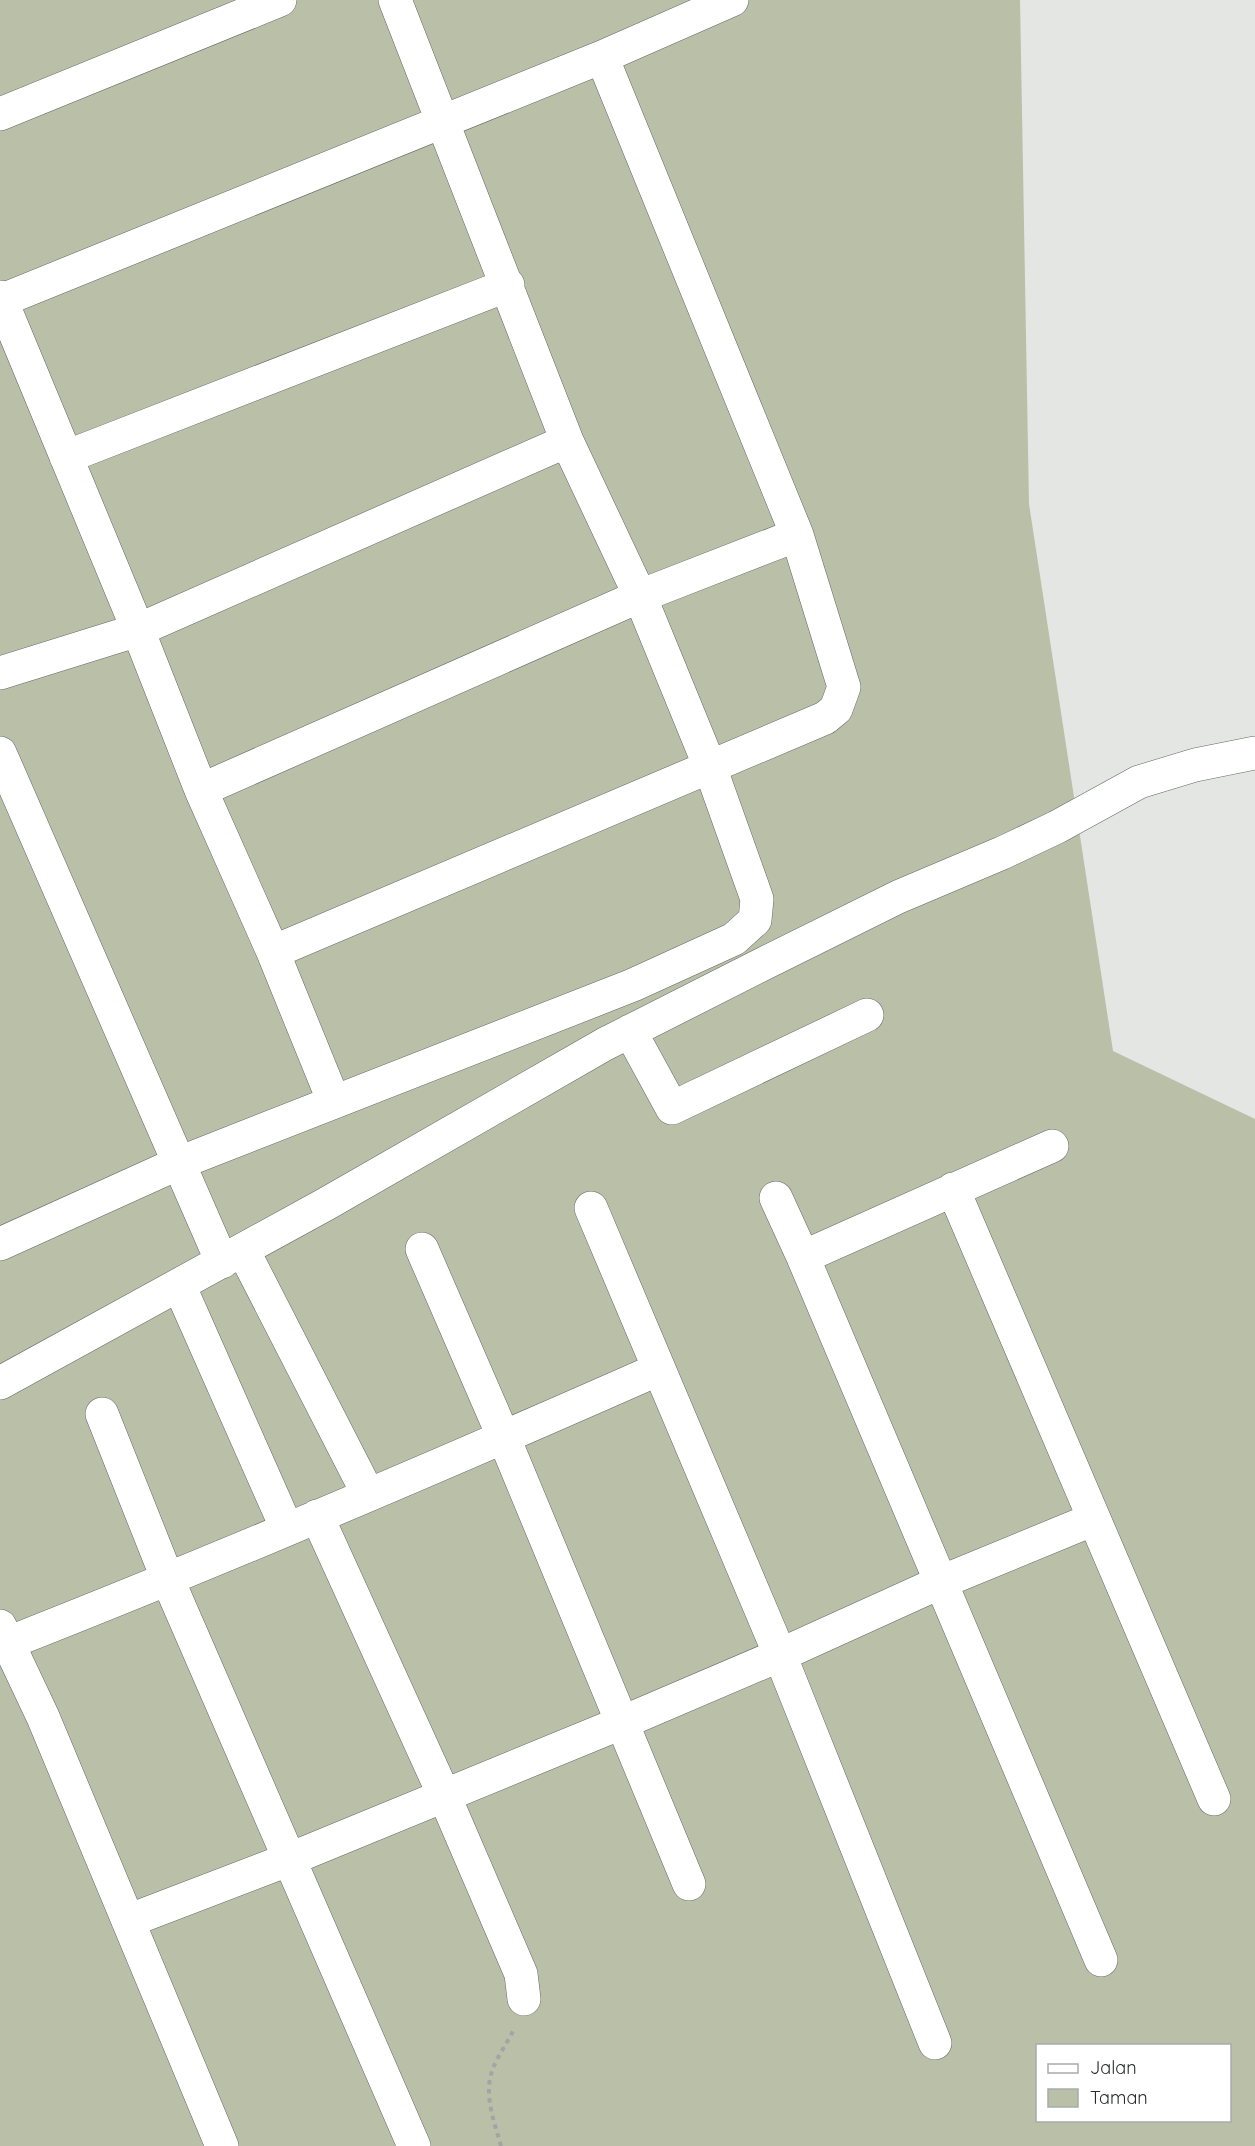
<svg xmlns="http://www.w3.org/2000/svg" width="1255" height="2146" font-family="Quicksand,sans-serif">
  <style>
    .green { fill: #babfa8; fill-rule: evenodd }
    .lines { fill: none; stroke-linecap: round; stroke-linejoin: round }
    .minor-casing { stroke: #656866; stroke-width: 34 }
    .path { stroke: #a2a5a3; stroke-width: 4; stroke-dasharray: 4.5 4.5; stroke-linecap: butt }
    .minor { stroke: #fff; stroke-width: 33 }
  </style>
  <rect width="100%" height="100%" fill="#e3e6e3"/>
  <!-- green -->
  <path class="green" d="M0,0H1020L1029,504L1113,1051L1255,1119V2146H0ZM1038,2046H1230V2120H1038Z"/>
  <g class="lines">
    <defs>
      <path id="minor" d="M0,114L280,0
        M0,297L138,630L201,790L273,952L334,1102
        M0,301L602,57L732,0
        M66,457L508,285
        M0,673L138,630L567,441
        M0,753L222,1262
        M201,790L640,596L797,535
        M273,952L825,718L836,709L844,687L797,535L602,57
        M630,1031L672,1108L867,1015
        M953,1189L1214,1799
        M776,1198L803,1257L1101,1960
        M591,1208L780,1655L935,2043
        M0,1244L179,1163L633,985L734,939L755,920L757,899L710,767L640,596L567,441L395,0
        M422,1249L504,1438L689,1884
        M243,1250L368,1494
        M803,1257L1052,1146
        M179,1285L287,1529
        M0,1383L326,1204L605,1044L765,963L898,897L1002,853L1057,827L1139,782L1195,765L1255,753
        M102,1414L168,1580L414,2146
        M317,1516L444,1795L521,1974L524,1999
        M0,1626L43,1717L222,2146
        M8,1643C227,1557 444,1464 659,1369
        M128,1921L290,1859L621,1723L780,1655L941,1582L1094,1519"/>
    </defs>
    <!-- minor casing -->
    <use href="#minor" class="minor-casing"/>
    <!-- path -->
    <path class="path" d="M501,2146C494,2121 483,2094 493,2068C498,2056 507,2043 513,2031"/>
    <!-- minor -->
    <use href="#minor" class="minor"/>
  </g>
  <!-- legend -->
  <rect x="1036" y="2044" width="195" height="78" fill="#ffffff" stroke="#a9aaaa" stroke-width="1.5"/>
  <rect x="1048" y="2064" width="30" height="9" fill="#ffffff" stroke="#a9aaaa" stroke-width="1.5"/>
  <text x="1090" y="2074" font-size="18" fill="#292a2a">Jalan</text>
  <rect x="1048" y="2089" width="30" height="18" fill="#babfa8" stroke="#a9aaaa" stroke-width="1.5"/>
  <text x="1090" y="2104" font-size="18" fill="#292a2a">Taman</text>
</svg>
